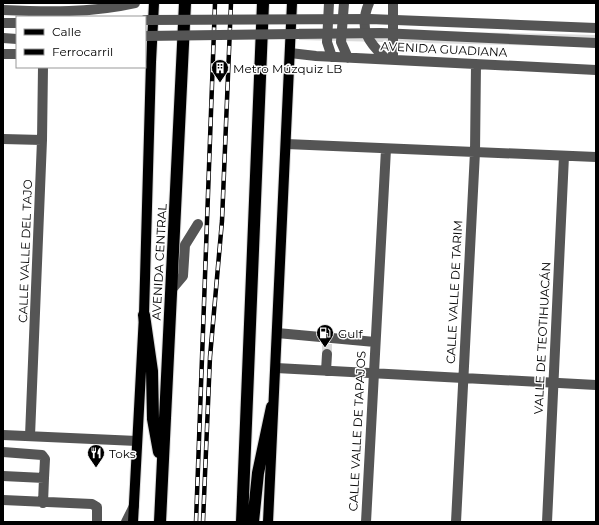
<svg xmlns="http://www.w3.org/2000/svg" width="599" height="525" font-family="Montserrat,sans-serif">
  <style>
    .green { fill: #dcdcdc }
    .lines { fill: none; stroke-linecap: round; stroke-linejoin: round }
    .minor-tunnel { stroke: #d9d9d9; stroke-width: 10; stroke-dasharray: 10 5; stroke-linecap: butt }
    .major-casing { stroke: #dbdbdb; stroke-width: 12 }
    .highway-casing { stroke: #dbdbdb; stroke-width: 14 }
    .minor { stroke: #555; stroke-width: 10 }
    .major { stroke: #000; stroke-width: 10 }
    .highway { stroke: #000; stroke-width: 12 }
    .rail-casing { stroke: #000; stroke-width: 4.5 }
    .rail { stroke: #fff; stroke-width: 3; stroke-dasharray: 9; stroke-linecap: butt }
    .minor-bridge { stroke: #555; stroke-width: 10 }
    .labels { text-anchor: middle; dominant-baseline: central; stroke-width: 3; stroke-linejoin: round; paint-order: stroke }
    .street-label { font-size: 12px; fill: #000; stroke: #fff }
    .poi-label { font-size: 12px; fill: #000; stroke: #fff; text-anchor: start }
  </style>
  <rect width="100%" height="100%" fill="#fff"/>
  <!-- green -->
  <path class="green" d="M299,28L596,35V47L299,40Z"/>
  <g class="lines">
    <!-- minor-tunnel -->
    <path class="minor-tunnel" d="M327,354V342"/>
    <defs>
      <path id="major" d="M133,522L144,315L151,62L154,3
        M268,522L292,3"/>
      <path id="highway" d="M144,315L152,371L153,419L159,452
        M160,522L185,3
        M242,522L263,3
        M253,522L258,473L272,407"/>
    </defs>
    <!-- major casing -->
    <use href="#major" class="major-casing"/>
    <!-- highway casing -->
    <use href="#highway" class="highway-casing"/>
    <!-- minor -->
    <path class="minor" d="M329,3L327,42L332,57
      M344,3L341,42L348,58
      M369,3C358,29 368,42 386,59
      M3,10C47,12 91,13 135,3
      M3,23H17
      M3,38L17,39
      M290,53L316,56L596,70
      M3,54H17
      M393,60V3
      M3,139L42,140
      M286,144L596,157
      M172,289L183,276L185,245L198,224
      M277,333L375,342
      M276,368L596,385
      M326,371L327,354
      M3,435L137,441
      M30,436L42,140L43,67
      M3,452L42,455L45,459L44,478
      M3,476L44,478L43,503
      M3,500L92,504L97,507V522
      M126,522L134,506
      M366,522L386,149
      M456,522L475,152L476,64
      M547,522L564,156"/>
    <!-- major -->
    <use href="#major" class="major"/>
    <!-- highway -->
    <use href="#highway" class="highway"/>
    <defs>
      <path id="rail" d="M196,522L215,3
        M203,522L210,357L222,221L231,3"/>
    </defs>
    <!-- rail casing -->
    <use href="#rail" class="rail-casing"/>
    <!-- rail -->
    <use href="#rail" class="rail"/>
    <!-- minor-bridge -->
    <path class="minor-bridge" d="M145,20L370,19L596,28
      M145,36L381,33L596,43"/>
  </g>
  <!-- icons -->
  <defs>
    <symbol id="building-pin" viewBox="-11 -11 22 30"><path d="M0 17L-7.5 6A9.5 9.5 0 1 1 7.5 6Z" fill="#000" stroke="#fff"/><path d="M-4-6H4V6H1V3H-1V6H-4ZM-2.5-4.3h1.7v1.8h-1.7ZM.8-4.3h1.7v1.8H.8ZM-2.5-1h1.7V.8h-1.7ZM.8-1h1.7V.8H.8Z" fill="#fff"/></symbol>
    <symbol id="fuel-pin" viewBox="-11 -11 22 30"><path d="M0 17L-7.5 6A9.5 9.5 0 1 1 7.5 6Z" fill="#000" stroke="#fff"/><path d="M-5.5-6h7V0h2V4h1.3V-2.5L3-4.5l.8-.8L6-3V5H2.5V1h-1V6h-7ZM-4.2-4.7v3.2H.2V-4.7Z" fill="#fff"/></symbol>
    <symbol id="restaurant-pin" viewBox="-11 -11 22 30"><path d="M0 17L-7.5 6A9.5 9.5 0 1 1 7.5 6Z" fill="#000" stroke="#fff"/><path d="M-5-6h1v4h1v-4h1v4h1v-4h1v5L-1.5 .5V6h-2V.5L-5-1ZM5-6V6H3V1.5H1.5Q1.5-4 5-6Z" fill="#fff"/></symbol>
  </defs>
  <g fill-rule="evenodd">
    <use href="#building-pin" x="210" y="58" width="20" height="27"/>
    <use href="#fuel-pin" x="315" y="323" width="20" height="27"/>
    <use href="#restaurant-pin" x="86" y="443" width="20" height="27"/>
  </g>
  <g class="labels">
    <!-- street labels -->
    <g class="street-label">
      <text transform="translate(444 49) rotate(3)">AVENIDA GUADIANA</text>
      <text transform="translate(25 251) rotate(-88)">CALLE VALLE DEL TAJO</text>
      <text transform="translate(159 262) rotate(-87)">AVENIDA CENTRAL</text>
      <text transform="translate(454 292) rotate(-87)">CALLE VALLE DE TARIM</text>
      <text transform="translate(542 338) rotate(-87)">VALLE DE TEOTIHUACÁN</text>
      <text transform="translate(357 431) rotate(-87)">CALLE VALLE DE TAPAJOS</text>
    </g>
    <!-- poi labels -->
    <g class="poi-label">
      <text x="233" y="68">Metro Múzquiz LB</text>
      <text x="338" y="333">Gulf</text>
      <text x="109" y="453">Toks</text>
    </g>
  </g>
  <!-- border -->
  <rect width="599" height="525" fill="none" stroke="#000000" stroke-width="8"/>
  <!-- legend -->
  <rect x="16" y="16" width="130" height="52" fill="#ffffff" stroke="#999999"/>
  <rect x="24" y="29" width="20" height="6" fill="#000000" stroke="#999999"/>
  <text x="52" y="36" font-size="12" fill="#000000">Calle</text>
  <rect x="24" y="49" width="20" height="6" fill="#000000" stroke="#999999"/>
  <text x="52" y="56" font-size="12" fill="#000000">Ferrocarril</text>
</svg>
